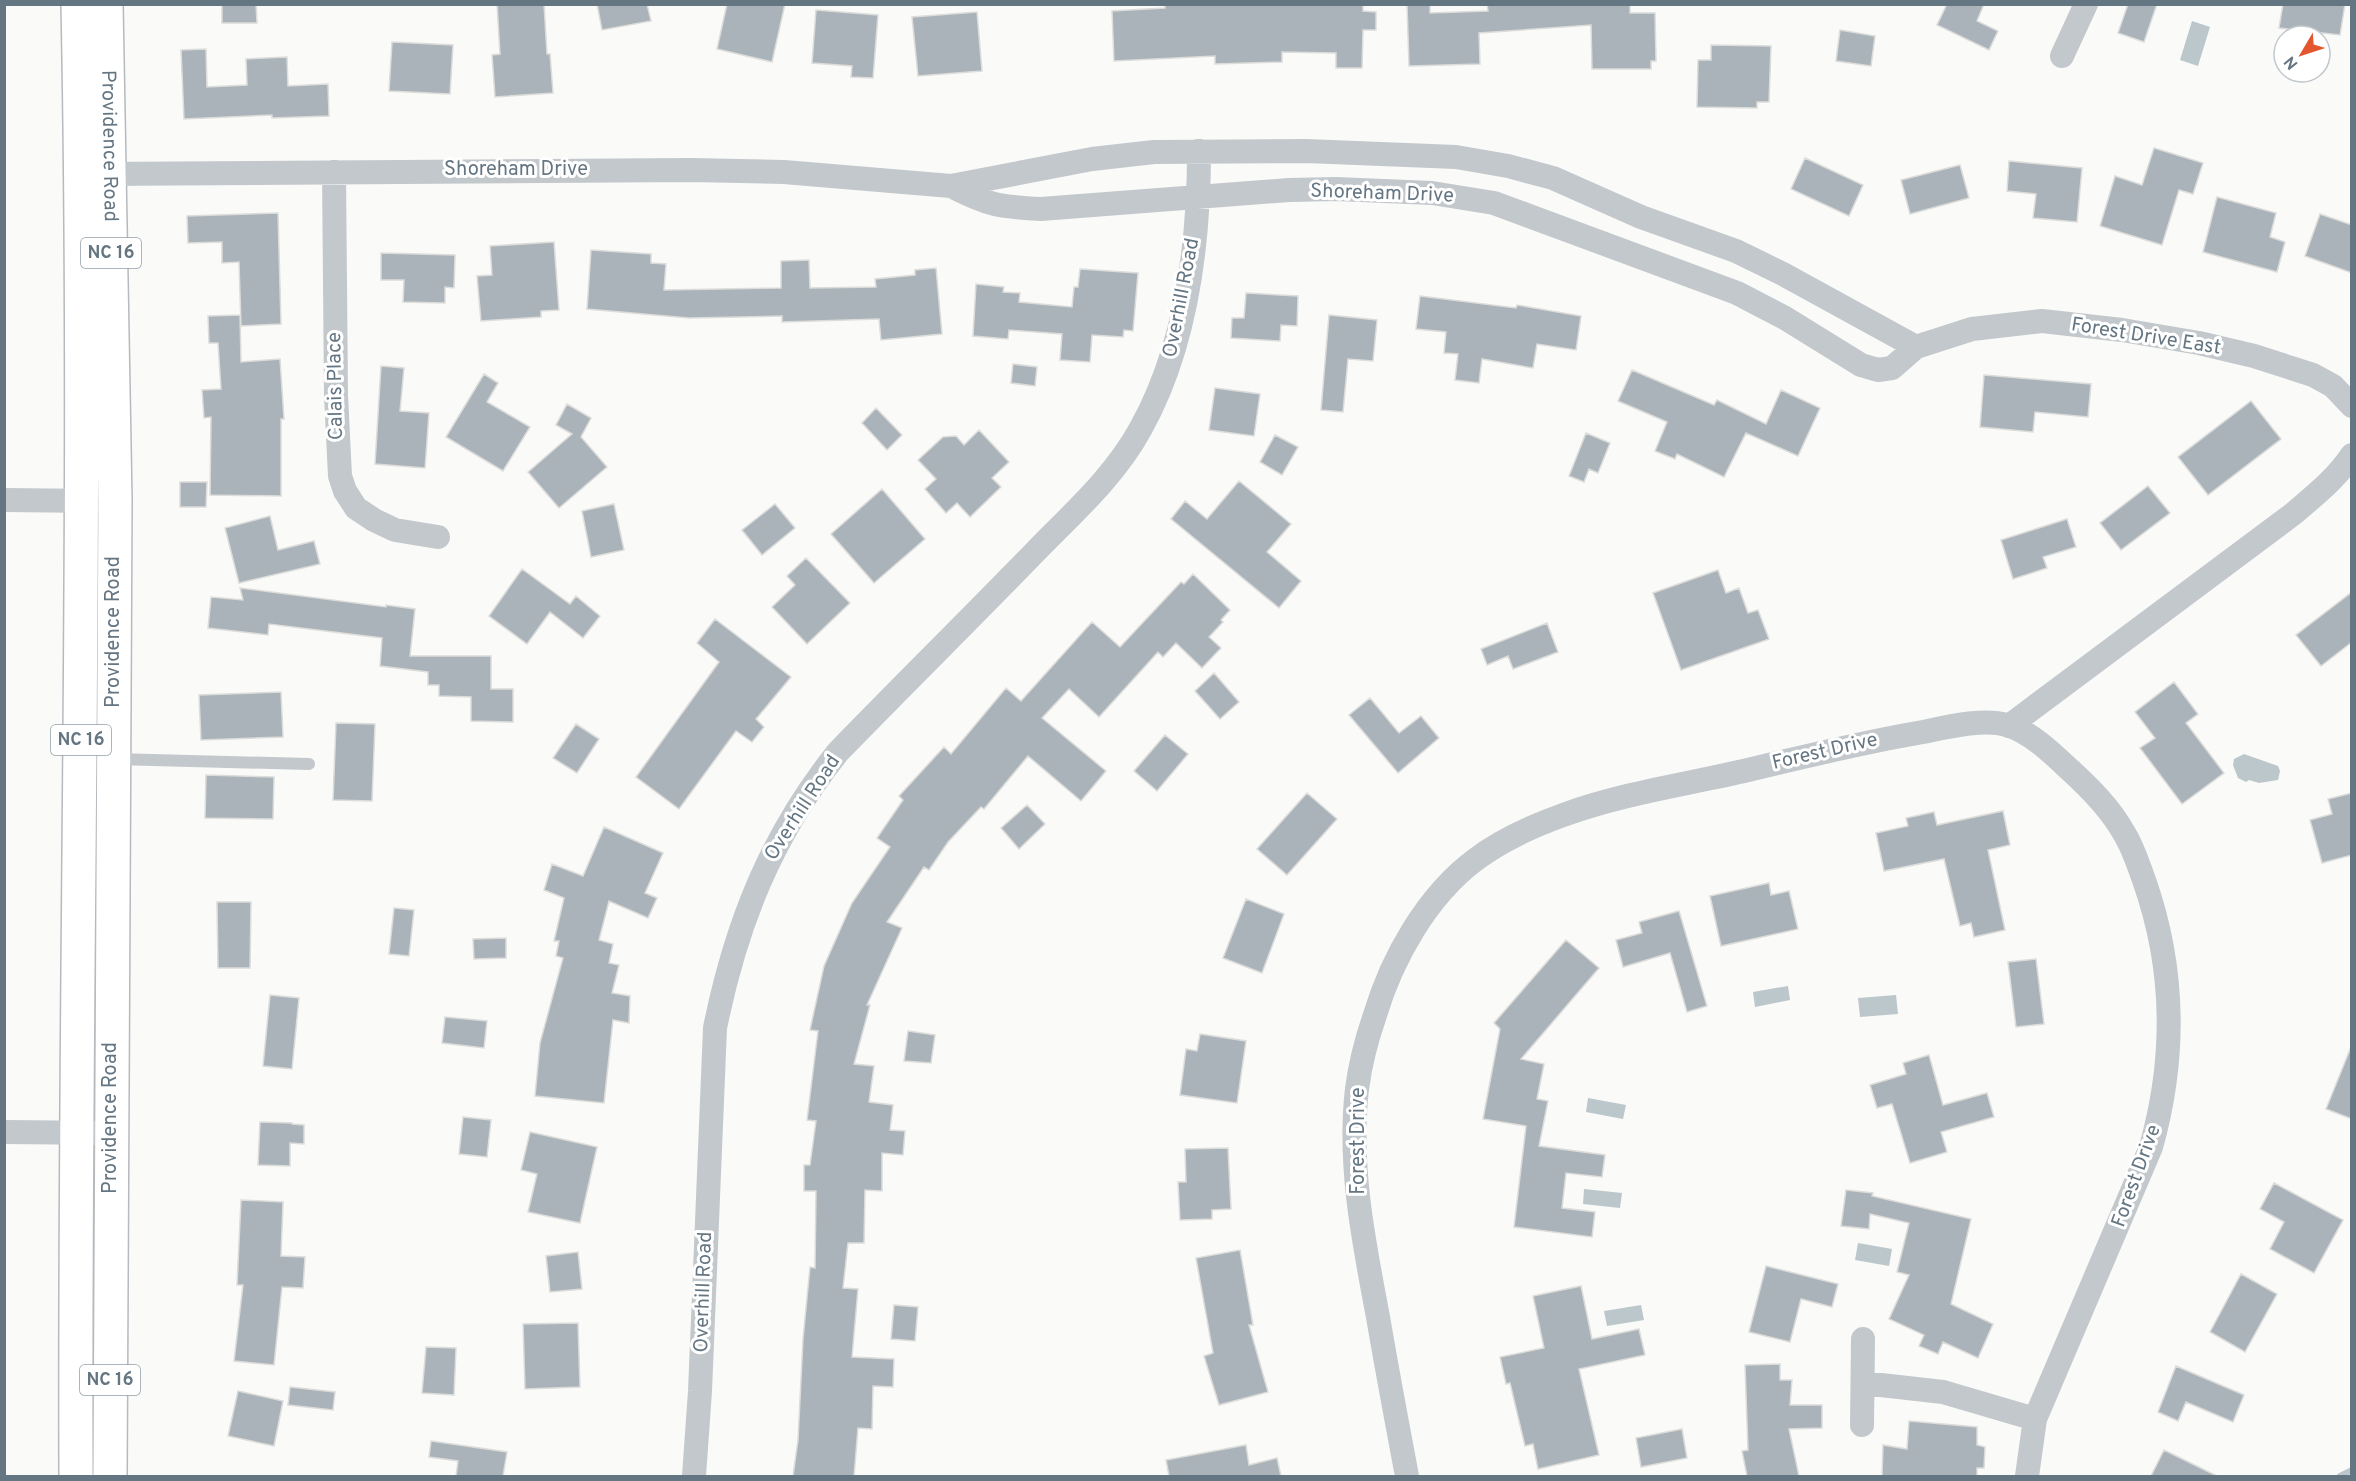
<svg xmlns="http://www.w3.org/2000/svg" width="2356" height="1481" font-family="Overpass,sans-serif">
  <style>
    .water { fill: #bbc7cb }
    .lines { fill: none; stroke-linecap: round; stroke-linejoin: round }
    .stream { stroke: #bbc7cb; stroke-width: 6 }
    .building { fill: #aab3b9; stroke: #dcdcda; stroke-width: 1.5 }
    .primary-casing { stroke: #b5babe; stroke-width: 36 }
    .service { stroke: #c3c8cc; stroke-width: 12 }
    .minor { stroke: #c3c8cc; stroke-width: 24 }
    .primary { stroke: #fff; stroke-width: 33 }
    .labels { text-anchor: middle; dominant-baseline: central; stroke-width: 6; stroke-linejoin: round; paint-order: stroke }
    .shield { fill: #fff; stroke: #939fa8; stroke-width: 1.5 }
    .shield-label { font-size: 18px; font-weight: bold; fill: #657683 }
    .street-label { font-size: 20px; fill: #657683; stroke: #fff }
  </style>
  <rect width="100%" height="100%" fill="#fafaf8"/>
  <!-- water -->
  <path class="water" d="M2192,21L2210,27L2198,66L2180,60Z
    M2244,754L2278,766L2280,771L2278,780L2259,783L2249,780L2246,782L2238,778L2233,765L2234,759Z
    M1788,986L1790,1000L1755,1007L1753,992Z
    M1896,995L1898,1014L1860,1017L1858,998Z
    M1588,1098L1626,1105L1623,1119L1586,1112Z
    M1584,1189L1622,1193L1620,1208L1583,1204Z
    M1858,1243L1892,1249L1889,1266L1855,1260Z
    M1641,1305L1644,1320L1607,1326L1604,1311Z"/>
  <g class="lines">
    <!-- stream -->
    <path class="stream" d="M2340,1476L2352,1470"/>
  </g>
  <!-- building -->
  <path class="building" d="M222,4H256L257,23H222Z
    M497,4H544L547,54H550L553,93L495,97L492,55L500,54Z
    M597,4H647L651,21L602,30Z
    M727,4H785L772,62L717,49Z
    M1165,4H1363V11L1376,12V30H1363L1362,68H1336V53L1282,52V62L1215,64V56L1114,61L1112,11L1165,8Z
    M1407,4H1430V13L1488,11L1487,4H1630V13H1655L1656,61H1651V69H1592L1591,25L1479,33L1480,64L1409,66Z
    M1947,4H1984L1977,21L1998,31L1989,50L1937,25Z
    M2128,4H2157L2144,42L2118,33Z
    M2283,4H2345L2340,35L2279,28Z
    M816,10L878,15L873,78L851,77L852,66L812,63Z
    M977,12L982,71L918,76L912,17Z
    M1840,30L1875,36L1871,66L1836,61Z
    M392,42L453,45L450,94L389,91Z
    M1711,45L1771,46L1769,102H1757V108L1697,107L1698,60H1711Z
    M206,49L207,87L247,85L246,59L287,57L288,86L328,84L329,116L272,118V115L184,119L181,50Z
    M2154,148L2203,163L2193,194L2179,190L2162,245L2100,226L2115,176L2142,185Z
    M1805,158L1863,185L1849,216L1791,189Z
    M2009,161L2082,168L2077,222L2033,218L2036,194L2007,191Z
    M1960,165L1969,198L1910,214L1901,180Z
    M2217,197L2276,213L2270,237L2285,242L2277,272L2203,252Z
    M278,213L281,324L241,326L239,262L222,263V242L188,243L187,216Z
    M2320,214L2352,225V273L2305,256Z
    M554,242L559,310L541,311V317L481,321L477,276L492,275L490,246Z
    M591,250L651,254V263L666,264L664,290L781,288V261L809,260L810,288L876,287L875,279L915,275V270L936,268L942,334L881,340L879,319L782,322V316L689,318L587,309Z
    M381,253L455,255L454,288L445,287V303L403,302L404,280H381Z
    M1080,269L1138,273L1133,331L1124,330L1123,337L1092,335L1090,362L1060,360L1062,334L1009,330L1008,339L973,336L976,284L1004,287L1003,292L1020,293L1019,302L1072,307L1074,287H1078Z
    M1246,293L1298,296L1297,326L1281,325L1280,341L1231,338L1232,318H1244Z
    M1420,296L1516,308L1517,305L1581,316L1576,350L1537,344L1533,368L1482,359L1479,383L1455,380L1458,354L1444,353L1446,332L1416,329Z
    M240,315L241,362L280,359L284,419H281V496L210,495L211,417L204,418L202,390L221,389L218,343H209L208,316Z
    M1329,315L1377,320L1373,361L1348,359L1343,412L1321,410Z
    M1013,364L1037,367L1035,386L1011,383Z
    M381,366L404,368L400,411L429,413L425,468L375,464Z
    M1632,370L1714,405L1717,400L1766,424L1781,390L1820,408L1798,456L1746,433L1724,477L1677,454L1675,459L1655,451L1667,422L1618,401Z
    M484,374L498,383L487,402L530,427L503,471L446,437Z
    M1984,375L2091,384L2088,417L2035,412L2033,432L1980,427Z
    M1215,388L1260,394L1254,436L1209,430Z
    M2251,401L2281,439L2208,495L2178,457Z
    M567,404L591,418L581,437L607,467L559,508L528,472L572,434L556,425Z
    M876,408L902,435L887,450L862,423Z
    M979,430L1009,462L992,478L1001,487L970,517L957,503L946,513L925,489L936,479L918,460L943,437L956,436L964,445Z
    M1586,433L1610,443L1598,473L1589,469L1584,482L1569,476Z
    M1275,435L1298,447L1282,475L1260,462Z
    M1239,481L1291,524L1267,552L1301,581L1279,608L1171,519L1185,501L1207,519Z
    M180,482H207L206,507H180Z
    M2148,486L2170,513L2121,550L2100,523Z
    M882,489L925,539L874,583L831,534Z
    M614,504L624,550L591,557L582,511Z
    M775,504L795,528L762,555L742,530Z
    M270,516L278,550L314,541L320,564L239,583L225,528Z
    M2067,519L2076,547L2043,557L2047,568L2013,579L2001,540Z
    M806,558L850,603L807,644L772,607L795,585L787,576Z
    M522,569L570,604L576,596L600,616L583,638L550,612L527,644L489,616Z
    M1718,570L1726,593L1739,588L1748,613L1758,610L1769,639L1681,670L1653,593Z
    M1193,574L1230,610L1221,620L1223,622L1209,637L1221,648L1202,668L1176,643L1163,657L1158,652L1099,717L1069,689L1042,718L1106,771L1081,801L1028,756L984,809L981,807L948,842L929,870L924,867L887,922L902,928L867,1005H870L854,1064L874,1066L869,1102L893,1105L890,1130L905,1131L903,1155L882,1153V1191L865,1190L864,1243H848L843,1288L858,1289L852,1357L894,1359L893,1387L873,1386L872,1429L858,1428L854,1476H793L798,1440L803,1339L810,1267L815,1268L816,1191H804V1165H810L816,1121L807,1120L818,1031L810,1030L824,966L852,903L890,847L877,838L903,800L899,796L944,747L951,754L1006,688L1021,701L1092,622L1120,647L1181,582L1184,584Z
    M240,588L386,607V605L415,609L410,656H491V689H513V722L471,721V697L439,696V685H428V672L380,666L382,638L269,624L268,635L208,628L211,597L243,600Z
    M2352,592V642L2321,666L2296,635Z
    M715,619L791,677L756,719L764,727L752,742L736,731L679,809L636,777L719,662L697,643Z
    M1547,623L1558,652L1513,669L1508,656L1487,665L1481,649Z
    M1214,673L1239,702L1220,719L1195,691Z
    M2174,682L2198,714L2186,723L2224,773L2182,804L2140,748L2155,738L2135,712Z
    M281,692L283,737L201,740L199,695Z
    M1370,698L1399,733L1421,716L1439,738L1398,773L1349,715Z
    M336,723L375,724L372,801L333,800Z
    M576,724L599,739L577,773L553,758Z
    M1165,735L1188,754L1157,791L1134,771Z
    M206,775L274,777L273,819L205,818Z
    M1307,793L1337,819L1287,875L1257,849Z
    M2352,793V855L2322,863L2310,820L2332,814L2328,799Z
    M1027,805L1045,824L1019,849L1001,828Z
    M2003,811L2010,845L1988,850L2005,930L1974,937L1971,923L1960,926L1944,859L1884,871L1876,833L1908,826L1906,818L1934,812L1937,825Z
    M604,827L663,853L645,893L657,898L648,918L609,901L599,940L613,944L609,963L619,965L612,993L630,996L629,1023L613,1020L604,1103L535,1096L540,1043L563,958L556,956L559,941H554L564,898L544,890L552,864L583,876Z
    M1769,883L1771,895L1789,891L1798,929L1721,946L1710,896Z
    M1246,899L1284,914L1262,973L1223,958Z
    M217,902H251L250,968H218Z
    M394,908L414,910L409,956L389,954Z
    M1679,911L1707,1006L1687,1012L1670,953L1623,967L1616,940L1642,933L1639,922Z
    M506,938V958L474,959L473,939Z
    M1566,940L1599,968L1521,1059L1544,1064L1537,1099L1548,1101L1539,1146L1605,1155L1602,1177L1566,1173L1562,1208L1595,1212L1592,1237L1514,1227L1526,1126L1483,1119L1500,1029L1494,1023Z
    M2036,959L2044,1024L2016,1027L2008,962Z
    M270,995L299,998L292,1069L263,1066Z
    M445,1017L487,1021L484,1048L442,1043Z
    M908,1031L935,1035L931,1063L904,1061Z
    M1200,1034L1246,1041L1237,1103L1180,1095L1186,1049L1197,1051Z
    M2351,1047H2352V1119L2326,1109Z
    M1929,1055L1943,1105L1987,1093L1994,1117L1941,1132L1947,1152L1910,1163L1892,1104L1877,1108L1870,1085L1906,1074L1903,1063Z
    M463,1117L491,1120L487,1157L459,1154Z
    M260,1122L292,1123V1124L304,1125V1144L290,1143V1166L258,1165Z
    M530,1132L597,1147L580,1223L528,1212L537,1174L521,1170Z
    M1228,1148L1231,1209L1212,1210V1219L1180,1220L1178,1182H1186L1185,1149Z
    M2274,1183L2343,1220L2314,1273L2270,1249L2284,1222L2260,1209Z
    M1846,1190L1873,1193L1872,1196L1971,1219L1951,1304L1993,1324L1978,1358L1943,1342L1938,1354L1919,1346L1924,1335L1889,1319L1909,1275L1897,1272L1909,1223L1870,1214L1869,1229L1841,1226Z
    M241,1200L283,1202L281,1256L305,1257L303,1288L282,1287L274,1365L234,1361L243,1285H237Z
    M1240,1250L1253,1325H1249L1268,1392L1219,1405L1204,1356L1213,1353L1196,1258Z
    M578,1252L582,1289L550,1292L546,1256Z
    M1766,1266L1838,1284L1832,1307L1801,1299L1790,1342L1749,1332Z
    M2241,1274L2277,1294L2245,1352L2210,1332Z
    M1581,1286L1592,1339L1639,1329L1645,1355L1579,1369L1599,1455L1538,1469L1533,1444L1525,1446L1510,1383L1506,1384L1500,1357L1544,1348L1533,1296Z
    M894,1305L918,1307L915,1341L891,1339Z
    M578,1323L580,1387L525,1389L523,1324Z
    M426,1347L456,1348L454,1395L422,1393Z
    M1780,1364V1380H1792L1790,1405H1822V1428L1789,1429L1799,1476H1747L1742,1451L1748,1450L1745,1365Z
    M2176,1366L2244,1395L2233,1422L2186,1402L2178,1421L2158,1412Z
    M290,1387L335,1392L333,1410L288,1405Z
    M238,1391L283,1401L274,1446L228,1436Z
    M1909,1421L1977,1427V1445L1985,1447L1984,1468H1977V1476H1882L1883,1445L1907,1449Z
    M1682,1429L1687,1458L1641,1467L1636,1438Z
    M431,1441L507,1452L503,1476H456L458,1461L429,1457Z
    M1246,1445L1249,1465L1277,1458L1281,1476H1169L1166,1460Z
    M2164,1450L2217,1476H2151Z"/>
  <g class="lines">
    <defs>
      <g id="primary">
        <path id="s1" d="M106,4L115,501L110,1476"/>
        <path d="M76,1476C74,986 88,495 78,4"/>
      </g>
    </defs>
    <!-- primary casing -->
    <use href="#primary" class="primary-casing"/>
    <!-- service -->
    <path class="service" d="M115,759L309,764"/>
    <!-- minor -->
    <path class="minor" d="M2062,56L2086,4
      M334,172L336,395L340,476L345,491L356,508L374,520L395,530L438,537
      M94,174L691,170L784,172L951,186L1092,159L1154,152L1306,151L1456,157L1508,166L1553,178L1641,217L1736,251L1783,274L1916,347
      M951,186C987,205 1000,207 1041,209L1289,190L1336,189L1432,193L1494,203L1737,293L1785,318L1861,365L1878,370L1892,368L1916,347L1972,329L2042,321L2122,330L2199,343L2254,356L2313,375L2333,386L2352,406
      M4,500L98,501
      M2009,726L2293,514C2314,496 2336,479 2352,455
      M4,1132L111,1133
      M1863,1383L1943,1392L2035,1419
      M1862,1425L1863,1339
      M694,1476L700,1391L715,1028C736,924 771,836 838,752C903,685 970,619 1035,552C1073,513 1115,476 1141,428C1186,347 1199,243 1199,151
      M1407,1476C1397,1423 1387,1370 1378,1317C1364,1243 1348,1165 1357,1089C1360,1065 1367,1038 1375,1015C1392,958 1427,896 1475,860C1501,840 1535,825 1566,814C1624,793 1688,784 1748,770C1806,756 1864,742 1923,732C1947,727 1983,718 2007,725C2030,732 2051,752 2069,769C2090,788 2110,808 2124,833C2133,847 2138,864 2144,880C2175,968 2176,1058 2151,1147L2035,1419L2027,1476"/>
    <!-- primary -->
    <use href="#primary" class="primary"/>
  </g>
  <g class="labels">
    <!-- shield labels -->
    <g class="shield">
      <rect x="81" y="238" width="60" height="30" rx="4.5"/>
      <rect x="51" y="725" width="60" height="30" rx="4.5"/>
      <rect x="80" y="1365" width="60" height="30" rx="4.5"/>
    </g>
    <g class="shield-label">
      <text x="111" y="253">NC 16</text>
      <text x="81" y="740">NC 16</text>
      <text x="110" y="1380">NC 16</text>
    </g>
    <!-- street labels -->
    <g class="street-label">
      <text stroke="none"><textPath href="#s1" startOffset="142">Providence Road</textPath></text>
      <text x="516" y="170">Shoreham Drive</text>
      <text transform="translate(1382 194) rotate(2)">Shoreham Drive</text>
      <text transform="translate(1182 298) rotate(-79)">Overhill Road</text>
      <text transform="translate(2146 337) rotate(9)">Forest Drive East</text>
      <text transform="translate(336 386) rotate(-91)">Calais Place</text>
      <text transform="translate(114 632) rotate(-90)">Providence Road</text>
      <text transform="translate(1825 752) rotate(-13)">Forest Drive</text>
      <text transform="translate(803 808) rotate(-57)">Overhill Road</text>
      <text transform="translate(111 1118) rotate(-90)">Providence Road</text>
      <text transform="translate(1359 1141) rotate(-90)">Forest Drive</text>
      <text transform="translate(2137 1176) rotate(-70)">Forest Drive</text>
      <text transform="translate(704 1292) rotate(-88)">Overhill Road</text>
    </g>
  </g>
  <!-- border -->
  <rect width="2356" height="1481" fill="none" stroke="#657683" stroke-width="12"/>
  <!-- north arrow -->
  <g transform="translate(2302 54) rotate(231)"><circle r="28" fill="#ffffff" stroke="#c1c8cd" stroke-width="1.5"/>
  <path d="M0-4.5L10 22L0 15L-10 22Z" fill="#e4572e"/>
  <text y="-9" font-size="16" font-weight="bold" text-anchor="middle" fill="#657683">N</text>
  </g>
</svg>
